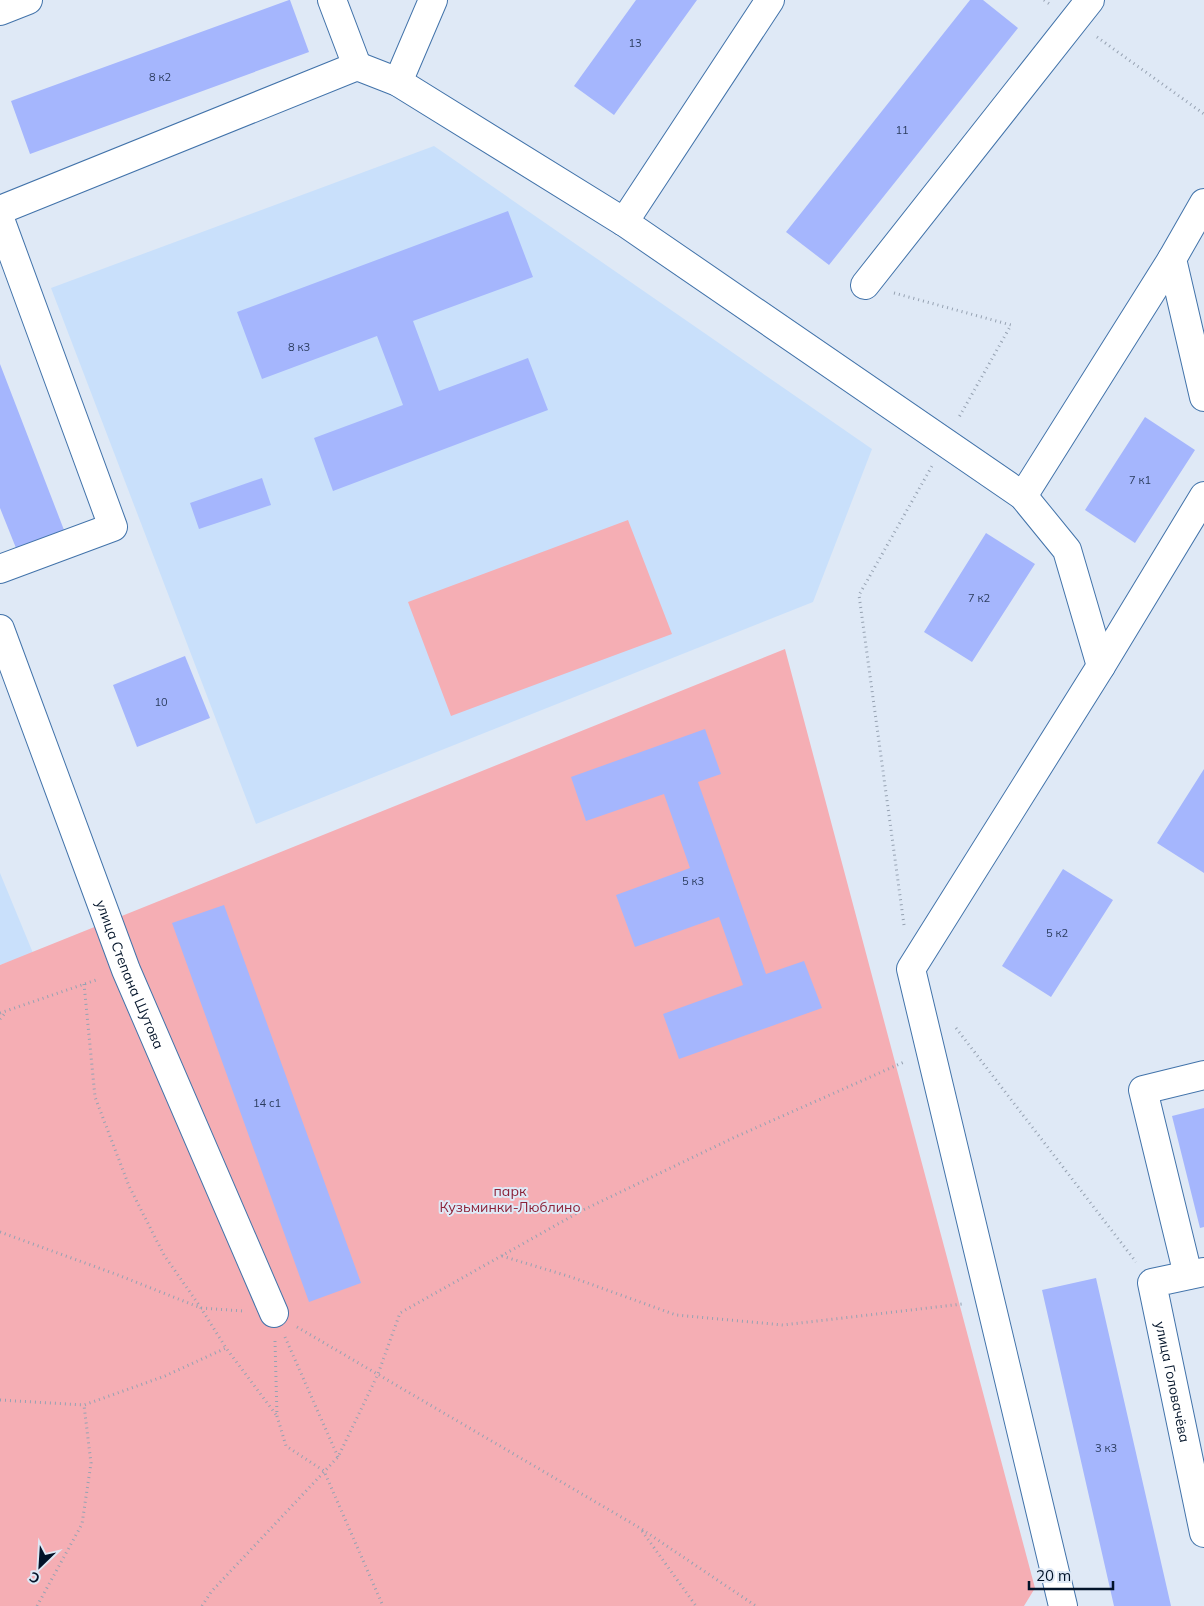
<svg xmlns="http://www.w3.org/2000/svg" width="1204" height="1606" font-family="Mulish,sans-serif">
  <style>
    .built { fill: #c9e0fb }
    .green { fill: #f5aeb4 }
    .building { fill: #a5b6fd }
    .lines { fill: none; stroke-linecap: round; stroke-linejoin: round }
    .minor-casing { stroke: #4273aa; stroke-width: 30 }
    .path { stroke: #96a2b2; stroke-width: 3; stroke-dasharray: 1 4; stroke-linecap: butt }
    .minor { stroke: #fff; stroke-width: 28 }
    .labels { text-anchor: middle; dominant-baseline: central; stroke-width: 4; stroke-linejoin: round; paint-order: stroke }
    .number-label { font-size: 11px; fill: #2b3c5e }
    .street-label { font-size: 14px; fill: #021329; stroke: #dfe9f6 }
    .park-label { font-size: 14px; fill: #8c2339; stroke: #dfe9f6 }
  </style>
  <rect width="100%" height="100%" fill="#dfe9f6"/>
  <!-- built -->
  <path class="built" d="M434,146L872,449L813,602L256,824L51,288Z
    M0,873L33,953L0,965Z"/>
  <!-- green -->
  <path class="green" d="M628,520L672,634L451,716L408,602Z
    M785,649L1035,1588L1024,1606H0V965Z"/>
  <!-- building -->
  <path class="building" d="M289,0H290L309,52L30,154L11,101Z
    M636,0H697L614,115L574,86Z
    M970,0H983L1018,28L829,265L786,232Z
    M508,211L533,277L413,321L439,391L528,358L548,410L333,491L314,438L403,405L377,336L262,379L237,312Z
    M0,364L64,530L16,548L0,508Z
    M1145,417L1195,450L1135,543L1085,510Z
    M262,478L271,505L199,529L190,503Z
    M986,533L1035,564L972,662L924,632Z
    M185,656L210,718L137,747L113,685Z
    M705,729L721,774L698,782L766,974L804,961L822,1008L679,1059L663,1014L743,985L719,917L635,947L616,895L690,868L664,794L586,821L571,777Z
    M1204,769V873L1157,843Z
    M1063,869L1113,900L1051,997L1002,966Z
    M224,905L361,1283L309,1302L172,923Z
    M1204,1108V1227L1200,1228L1172,1116Z
    M1096,1278L1171,1606H1114L1042,1290Z"/>
  <g class="lines">
    <defs>
      <g id="minor">
        <path d="M332,0L357,66"/>
        <path d="M0,11L28,0"/>
        <path d="M398,82L433,0"/>
        <path d="M1204,203L1172,259L1204,397"/>
        <path d="M0,210L357,66L398,82L624,222L1023,496L1067,550L1101,666"/>
        <path d="M0,219L113,527L0,569"/>
        <path d="M624,222L770,0"/>
        <path d="M865,285L1090,0"/>
        <path d="M1023,496L1172,259"/>
        <path id="s1" d="M0,629L126,970L274,1313"/>
        <path id="s2" d="M1204,1272L1152,1283L1204,1533"/>
        <path d="M1188,1275L1143,1090L1204,1075"/>
        <path d="M1063,1606L911,969L1101,666L1204,496"/>
      </g>
    </defs>
    <!-- minor casing -->
    <use href="#minor" class="minor-casing"/>
    <!-- path -->
    <path class="path" d="M1044,0L1051,5
      M1097,37L1204,114
      M894,293L1011,325L958,419
      M904,925L859,595L932,466
      M84,984L95,1097L129,1186L164,1255L201,1308L226,1348L277,1416
      M0,1013L99,979
      M0,1019L6,1012
      M956,1028L1136,1262
      M0,1232L118,1275L201,1308L243,1311
      M502,1256L571,1277L676,1315L783,1325L962,1304
      M297,1327L640,1528L756,1606
      M285,1337L338,1457
      M275,1341L277,1416L286,1446L324,1471L383,1606
      M0,1400L84,1405L165,1376L226,1348
      M642,1531L696,1606
      M37,1606L82,1524L91,1463L84,1405
      M202,1606L211,1592L338,1457L378,1374L400,1313L581,1211L733,1138L904,1062"/>
    <!-- minor -->
    <use href="#minor" class="minor"/>
  </g>
  <g class="labels">
    <!-- number labels -->
    <g class="number-label">
      <text x="635" y="43">13</text>
      <text x="160" y="77">8 к2</text>
      <text x="902" y="130">11</text>
      <text x="299" y="347">8 к3</text>
      <text x="1140" y="480">7 к1</text>
      <text x="979" y="598">7 к2</text>
      <text x="161" y="702">10</text>
      <text x="693" y="881">5 к3</text>
      <text x="1057" y="933">5 к2</text>
      <text x="267" y="1103">14 с1</text>
      <text x="1106" y="1448">3 к3</text>
    </g>
    <!-- street labels -->
    <g class="street-label">
      <text stroke="none"><textPath href="#s1" startOffset="369">улица Степана Шутова</textPath></text>
      <text stroke="none"><textPath href="#s2" startOffset="154">улица Головачёва</textPath></text>
    </g>
    <!-- park labels -->
    <g class="park-label">
      <text x="510" y="1191">парк<tspan x="510" dy="16">Кузьминки-Люблино</tspan></text>
    </g>
  </g>
  <!-- north arrow -->
  <g transform="translate(40 1566) rotate(205)" stroke="#dfe9f6" stroke-width="4" paint-order="stroke">
  <path d="M0-4L9 19L0 12L-9 19Z" fill="#021329"/>
  <text y="-8" font-size="14" font-weight="bold" text-anchor="middle" fill="#021329">С</text>
  </g>
  <!-- scale -->
  <path d="M1029 1581v8h84v-8" fill="none" stroke="#021329" stroke-width="2.5"/>
  <text x="1036" y="1581" font-size="15" fill="#021329" stroke="#dfe9f6" stroke-width="4" paint-order="stroke">20 m</text>
</svg>
